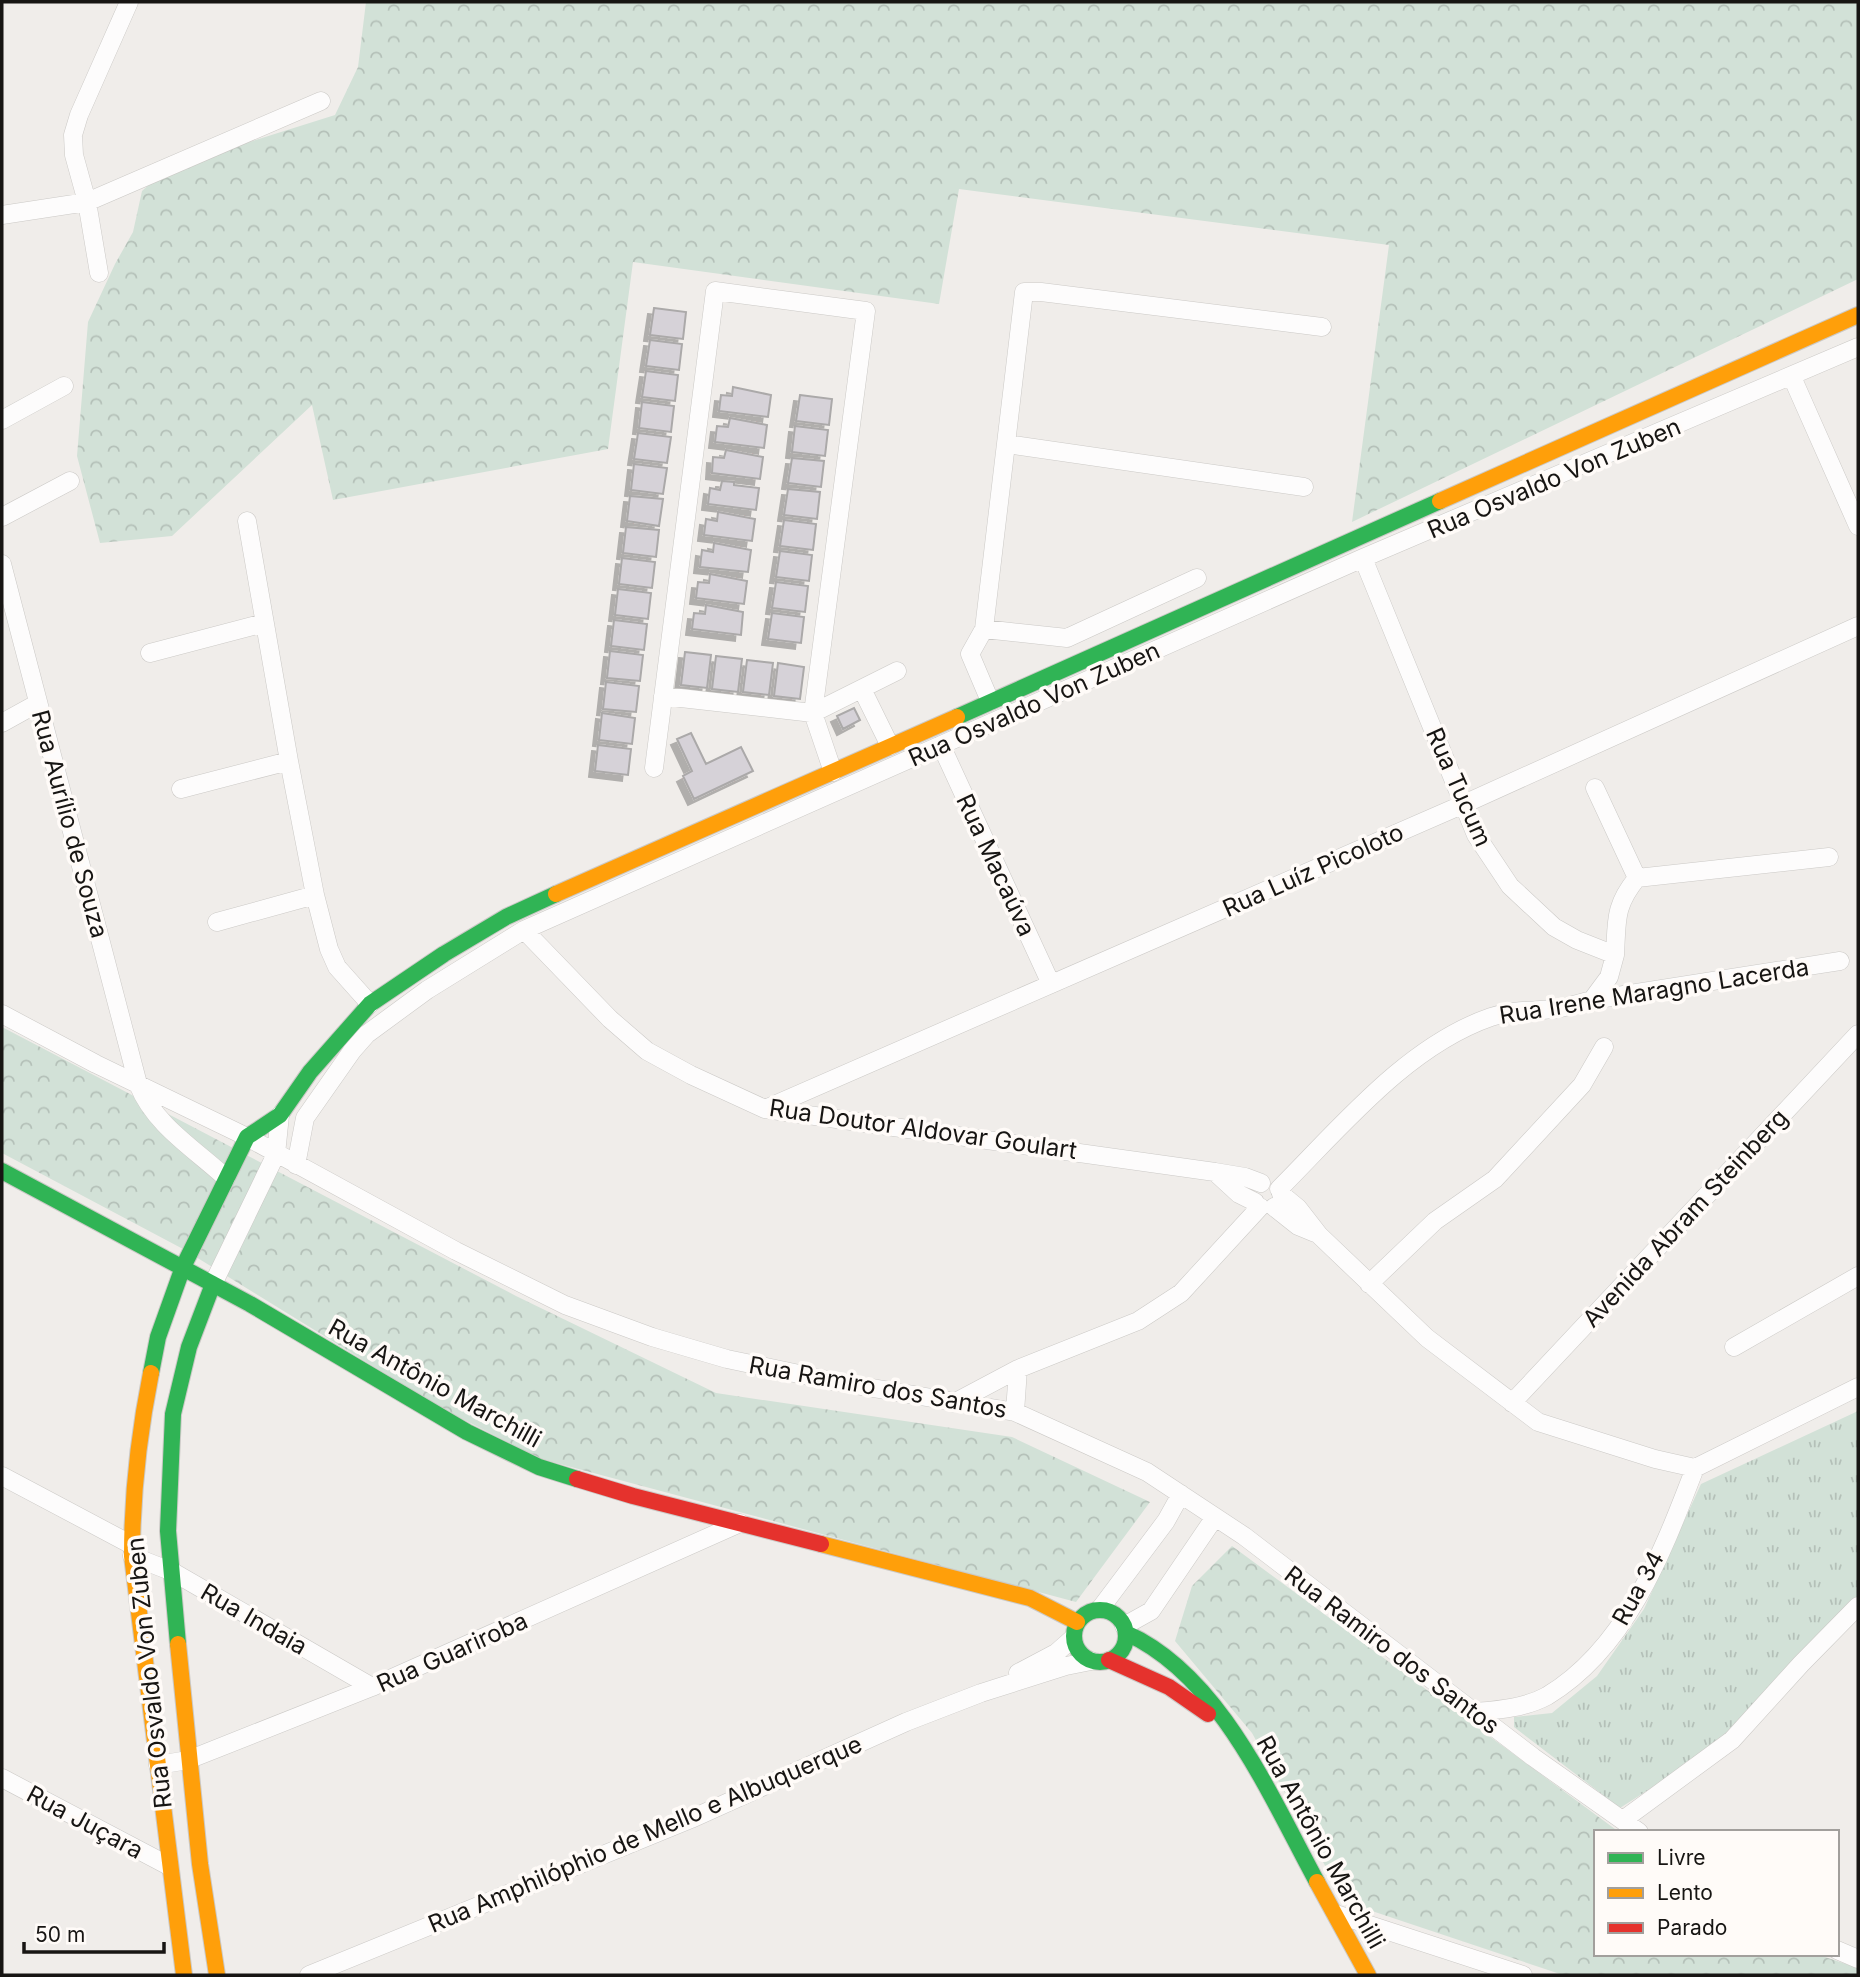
<svg xmlns="http://www.w3.org/2000/svg" width="1860" height="1977" font-family="Inter,sans-serif">
  <style>
    .forest { fill: url(#forest-crowns) }
    .park { fill: url(#park-tufts) }
    .building { fill: #d6d2d8; stroke: #aba9a9; stroke-width: 2; filter: url(#shadow) }
    .lines { fill: none; stroke-linecap: round; stroke-linejoin: round }
    .street-casing { stroke: #cbc9c6; stroke-width: 19 }
    .fast-casing { stroke: #cbc9c6; stroke-width: 18 }
    .slow-casing { stroke: #cbc9c6; stroke-width: 18 }
    .jam-casing { stroke: #cbc9c6; stroke-width: 18 }
    .street { stroke: #fdfcfc; stroke-width: 18 }
    .fast { stroke: #30b455; stroke-width: 16 }
    .slow { stroke: #ff9f0a; stroke-width: 16 }
    .jam { stroke: #e5322d; stroke-width: 16 }
    .labels { text-anchor: middle; dominant-baseline: central; stroke-width: 7; stroke-linejoin: round; paint-order: stroke }
    .street-label { font-size: 24px; fill: #171513; stroke: #fffbf8 }
  </style>
  <defs>
    <pattern id="forest-crowns" width="20" height="18" patternUnits="userSpaceOnUse" patternTransform="scale(1.75)"><rect width="20" height="18" fill="#d2e1d7"/><path d="M2 6a3 3 0 1 1 6 0M12 15a3 3 0 1 1 6 0" fill="none" stroke="#b4c0b8"/></pattern>
    <pattern id="park-tufts" width="24" height="20" patternUnits="userSpaceOnUse" patternTransform="scale(1.75)"><rect width="24" height="20" fill="#d2e1d7"/><path d="M3 7l-1-3M5 7V3M7 7l1-3M15 17l-1-3M17 17v-4M19 17l1-3" fill="none" stroke="#b4c0b8"/></pattern>
    <filter id="shadow"><feDropShadow dx="-6" dy="6" stdDeviation="0" flood-color="#0004"/></filter>
  </defs>
  <rect width="100%" height="100%" fill="#f0edea"/>
  <!-- forest -->
  <path class="forest" d="M366,2H1858V279L1352,522L1389,245L959,189L939,304L633,262L608,449L333,500L312,405L172,536L100,543L77,456L88,322L115,264L133,232L142,191L167,168L335,115L358,67Z
    M2,1027L516,1296L716,1393L1012,1437L1150,1502L1076,1602L541,1459L441,1408L183,1249L2,1153Z
    M1232,1546L1619,1832H1596V1954H1816L1858,1968V1975H1563L1345,1902L1252,1733L1175,1641L1192,1586Z"/>
  <!-- park -->
  <path class="park" d="M1858,1411V1599L1720,1744L1620,1808L1514,1727V1717L1552,1713L1597,1676L1644,1609L1701,1484Z"/>
  <!-- building -->
  <path class="building" d="M654,308L686,312L683,339L650,335Z
    M650,340L682,344L679,370L646,366Z
    M646,371L678,375L675,401L642,397Z
    M733,387L771,395L768,417L719,411L721,395L732,396Z
    M800,395L832,399L829,425L796,421Z
    M642,402L674,406L671,432L639,428Z
    M730,418L767,425L764,448L715,442L717,426L728,427Z
    M795,426L828,430L825,456L792,452Z
    M638,433L671,437L667,463L634,459Z
    M726,450L763,457L760,479L712,473L713,457L724,458Z
    M792,458L824,461L821,487L788,483Z
    M634,464L667,468L663,494L631,490Z
    M722,481L734,482V485L759,488L756,510L708,504L710,488L720,490Z
    M788,489L820,492L817,519L784,515Z
    M630,496L663,499L659,526L627,521Z
    M718,512L755,519L752,541L704,535L706,519L717,521Z
    M784,520L816,524L813,550L780,546Z
    M626,527L659,530L656,557L623,553Z
    M714,543L751,550L748,572L700,567L702,550L713,552Z
    M780,551L812,555L809,581L776,577Z
    M622,558L655,562L652,588L619,584Z
    M710,574L747,581L744,604L696,598L698,582L709,583Z
    M776,582L808,586L805,612L772,608Z
    M618,589L651,593L648,619L615,615Z
    M706,605L743,612L741,635L692,629L694,613L705,614Z
    M772,613L804,617L801,643L768,639Z
    M614,620L647,624L644,650L611,646Z
    M610,651L643,655L640,681L607,678Z
    M685,652L711,655L707,688L681,685Z
    M716,656L742,659L738,692L712,689Z
    M747,660L773,663L769,695L743,692Z
    M778,663L804,667L800,699L774,696Z
    M606,682L639,686L636,712L603,709Z
    M854,708L860,720L843,729L837,716Z
    M602,713L635,718L632,744L599,740Z
    M691,733L706,764L741,747L753,771L694,799L683,776L692,771L677,739Z
    M598,745L631,749L628,775L595,771Z"/>
  <g class="lines">
    <defs>
      <path id="street" d="M2,215L87,202L321,101
        M99,273L87,202L74,155L73,135L79,115L129,2
        M1792,377L1858,526
        M2,420L64,386
        M1006,444L1304,487
        M2,517L70,481
        M247,521L289,761L315,895L329,949L337,967L370,1004
        M1363,558L1476,835L1510,886L1554,927L1577,940L1615,955L1609,977L1592,1000
        M2,564L138,1084C155,1126 195,1149 226,1178
        M984,629L1067,638L1197,578
        M150,653L264,623
        M862,689L890,746
        M663,696L813,713L897,671
        M990,701L970,654L984,629L1024,292H1041L1322,327
        M2,723L38,703
        M941,745L1051,984
        M654,768L715,291L866,311L813,713L833,772
        M1595,788L1637,878
        M181,789L289,761
        M217,922L315,895
        M524,930L610,1019L647,1051L691,1075L765,1109L1215,1172L1245,1177L1261,1183
        M1615,955C1617,921 1614,906 1637,878L1829,857
        M2,1014L96,1064L247,1137L456,1251L565,1305L652,1337L727,1359L837,1382L1015,1412L1147,1472L1244,1536L1533,1757L1639,1832
        M765,1109L1464,804L1858,626
        M296,1165L305,1118L352,1051L367,1034L427,990L524,930L1363,558L1858,347
        M1215,1172L1239,1194L1255,1202
        M1279,1189C1341,1127 1407,1046 1491,1017C1512,1010 1533,1011 1555,1009C1567,1007 1580,1003 1592,1000L1840,961
        M1281,1194L1298,1208L1319,1235L1427,1338L1538,1422L1655,1459L1695,1468L1858,1387
        M1274,1207L1298,1226L1315,1233
        M213,1284L276,1154L280,1115
        M1369,1284L1435,1221L1495,1179L1582,1085L1604,1047
        M1734,1347L1858,1276
        M954,1403L1018,1369L1138,1321L1181,1293L1260,1207
        M1512,1403L1858,1034
        M1015,1412L1018,1369
        M2,1476L132,1545
        M132,1556L173,1572L372,1687
        M1100,1609L1166,1521L1181,1494
        M1124,1626L1151,1611L1215,1517
        M1018,1673L1056,1653L1073,1638
        M1475,1712C1498,1710 1525,1708 1547,1696C1627,1648 1663,1551 1695,1468
        M158,1765L188,1760L372,1687L740,1523
        M2,1778L169,1866
        M1623,1820L1732,1740L1801,1664L1858,1606
        M1336,1914L1523,1975
        M1837,1950L1858,1959
        M309,1975L691,1819L906,1722L981,1693L1066,1666L1091,1661"/>
      <path id="fast" d="M957,717L1440,501
        M2,1171L250,1304L467,1432L539,1467L577,1479
        M151,1373L158,1337L183,1267L247,1137L280,1115L310,1072L370,1004L444,954L506,917L556,894
        M1074 1636a26 26 0 1 1 52 0a26 26 0 1 1-52 0Z
        M1126,1633C1220,1675 1270,1796 1317,1882
        M178,1644L168,1531L173,1414L189,1347L213,1284"/>
      <path id="slow" d="M1440,501L1858,315
        M556,894L957,717
        M151,1373C139,1433 132,1495 132,1556L184,1975
        M821,1544L1030,1598L1077,1622
        M178,1644L200,1864L217,1975
        M1317,1882L1368,1975"/>
      <path id="jam" d="M577,1479L633,1496L821,1544
        M1109,1660L1169,1687L1208,1714"/>
    </defs>
    <!-- street casing -->
    <use href="#street" class="street-casing"/>
    <!-- fast casing -->
    <use href="#fast" class="fast-casing"/>
    <!-- slow casing -->
    <use href="#slow" class="slow-casing"/>
    <!-- jam casing -->
    <use href="#jam" class="jam-casing"/>
    <!-- street -->
    <use href="#street" class="street"/>
    <!-- fast -->
    <use href="#fast" class="fast"/>
    <!-- slow -->
    <use href="#slow" class="slow"/>
    <!-- jam -->
    <use href="#jam" class="jam"/>
  </g>
  <g class="labels">
    <!-- street labels -->
    <g class="street-label">
      <text transform="translate(1554 478) rotate(-23)">Rua Osvaldo Von Zuben</text>
      <text transform="translate(1034 704) rotate(-24)">Rua Osvaldo Von Zuben</text>
      <text transform="translate(1459 787) rotate(66)">Rua Tucum</text>
      <text transform="translate(70 824) rotate(75)">Rua Aurílio de Souza</text>
      <text transform="translate(996 865) rotate(65)">Rua Macaúva</text>
      <text transform="translate(1313 870) rotate(-24)">Rua Luíz Picoloto</text>
      <text transform="translate(1654 991) rotate(-9)">Rua Irene Maragno Lacerda</text>
      <text transform="translate(923 1129) rotate(8)">Rua Doutor Aldovar Goulart</text>
      <text transform="translate(1685 1218) rotate(-47)">Avenida Abram Steinberg</text>
      <text transform="translate(435 1383) rotate(29)">Rua Antônio Marchilli</text>
      <text transform="translate(878 1387) rotate(10)">Rua Ramiro dos Santos</text>
      <text transform="translate(1638 1588) rotate(-61)">Rua 34</text>
      <text transform="translate(254 1619) rotate(30)">Rua Indaia</text>
      <text transform="translate(1392 1650) rotate(37)">Rua Ramiro dos Santos</text>
      <text transform="translate(452 1652) rotate(-24)">Rua Guariroba</text>
      <text transform="translate(149 1673) rotate(-96)">Rua Osvaldo Von Zuben</text>
      <text transform="translate(85 1822) rotate(28)">Rua Juçara</text>
      <text transform="translate(645 1834) rotate(-23)">Rua Amphilóphio de Mello e Albuquerque</text>
      <text transform="translate(1321 1842) rotate(61)">Rua Antônio Marchilli</text>
    </g>
  </g>
  <!-- border -->
  <rect width="1860" height="1977" fill="none" stroke="#171513" stroke-width="7"/>
  <!-- legend -->
  <rect x="1594" y="1830" width="245" height="126" fill="#fffbf8" stroke="#a29f9c" stroke-width="2"/>
  <rect x="1608" y="1853" width="35" height="10" fill="#30b455" stroke="#a29f9c" stroke-width="2"/>
  <text x="1657" y="1865" font-size="21" fill="#171513">Livre</text>
  <rect x="1608" y="1888" width="35" height="10" fill="#ff9f0a" stroke="#a29f9c" stroke-width="2"/>
  <text x="1657" y="1900" font-size="21" fill="#171513">Lento</text>
  <rect x="1608" y="1923" width="35" height="10" fill="#e5322d" stroke="#a29f9c" stroke-width="2"/>
  <text x="1657" y="1935" font-size="21" fill="#171513">Parado</text>
  <!-- scale -->
  <path d="M24 1942v10h140v-10" fill="none" stroke="#171513" stroke-width="3.5"/>
  <text x="35" y="1942" font-size="21" fill="#171513" stroke="#fffbf8" stroke-width="5" paint-order="stroke">50 m</text>
</svg>
